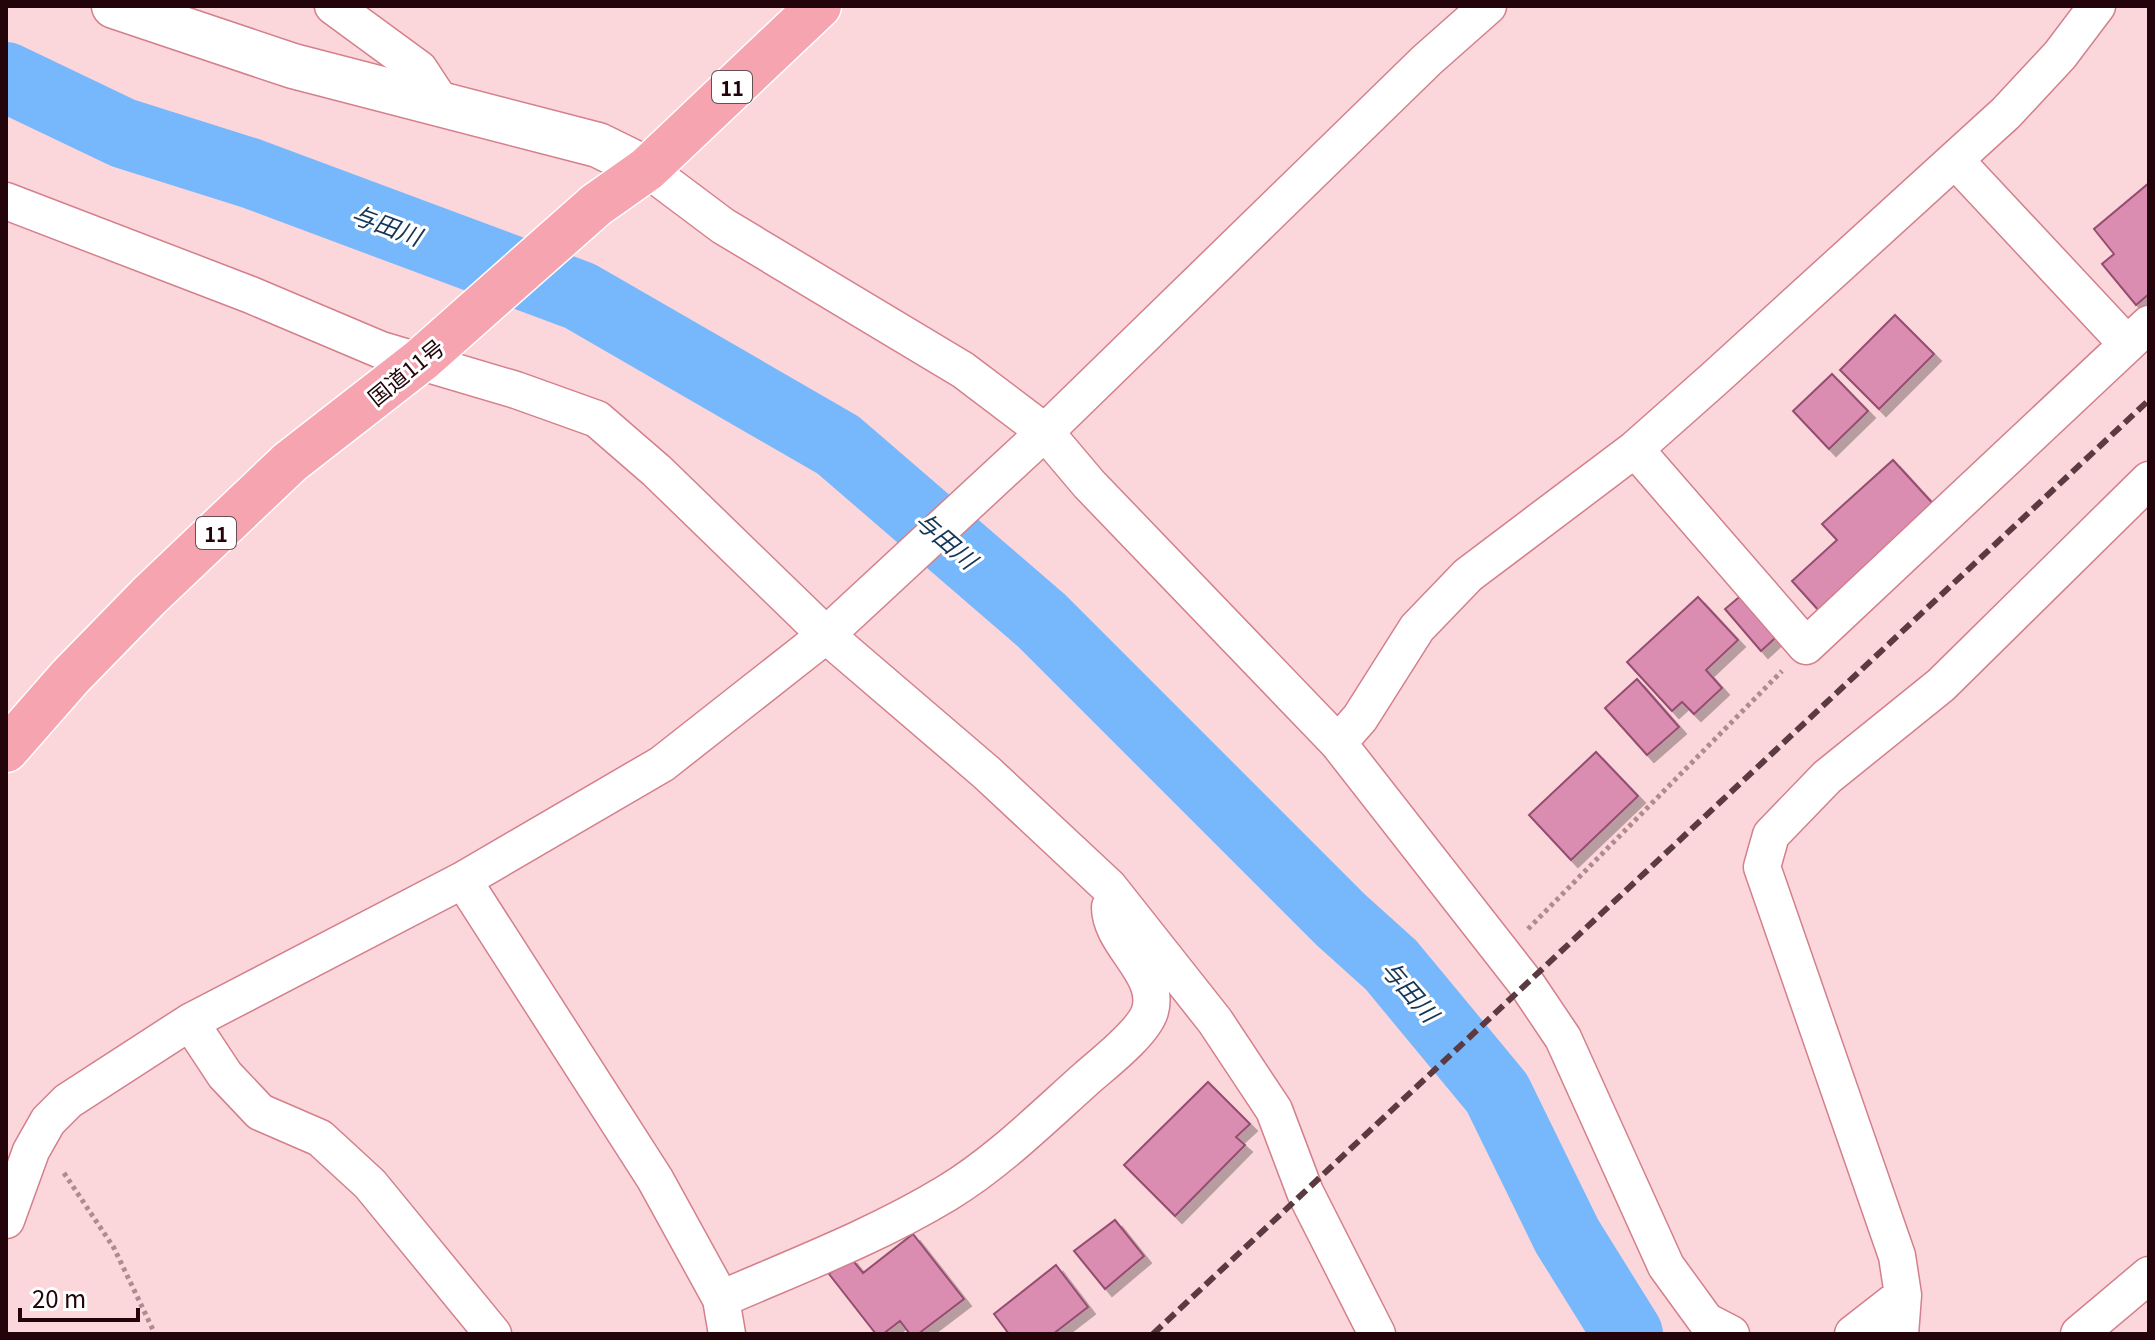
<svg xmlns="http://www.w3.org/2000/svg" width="2155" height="1340" font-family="Georgia,'Noto Sans JP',serif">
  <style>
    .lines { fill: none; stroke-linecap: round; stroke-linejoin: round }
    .river { stroke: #77b8fd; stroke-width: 70 }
    .building { fill: #db8db1; stroke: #944d70; stroke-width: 2; filter: url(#shadow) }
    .minor-casing { stroke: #d3808c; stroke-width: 39 }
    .tertiary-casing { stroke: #d3808c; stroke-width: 47 }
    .trunk-casing { stroke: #fff; stroke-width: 47 }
    .path { stroke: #ad8b8f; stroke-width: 5; stroke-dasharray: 4 4; stroke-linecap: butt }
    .minor { stroke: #fff; stroke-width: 36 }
    .tertiary { stroke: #fff; stroke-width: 44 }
    .trunk { stroke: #f6a4b0; stroke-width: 44 }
    .rail { stroke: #5b3b41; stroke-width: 6; stroke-dasharray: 12 6; stroke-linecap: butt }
    .labels { text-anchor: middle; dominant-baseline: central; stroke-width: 6; stroke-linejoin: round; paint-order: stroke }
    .shield { fill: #fff; stroke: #644f54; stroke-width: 2 }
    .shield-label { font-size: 20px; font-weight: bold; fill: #22040a }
    .street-label { font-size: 22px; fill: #22040a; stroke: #fff }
    .water-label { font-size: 24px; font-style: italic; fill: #133556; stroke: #fff }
  </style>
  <defs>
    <filter id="shadow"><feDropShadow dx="7" dy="7" stdDeviation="0" flood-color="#0004"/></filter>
  </defs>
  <rect width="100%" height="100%" fill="#fbd6da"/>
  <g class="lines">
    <!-- river -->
    <path class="river" d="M6,77L123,133L250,173L580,296L838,445L1041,620L1341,920L1391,965L1497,1093L1567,1236L1628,1334"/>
  </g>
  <!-- building -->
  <path class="building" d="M2149,183V294L2136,305L2102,264L2114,254L2094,229Z
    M1895,315L1934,354L1879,409L1840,370Z
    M1832,374L1868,411L1829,449L1793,411Z
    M1893,460L1936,507L1820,612L1792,581L1837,540L1822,524Z
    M1750,588L1785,629L1761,651L1725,609Z
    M1698,597L1738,640L1706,670L1722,688L1694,714L1682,702L1672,711L1627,662Z
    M1637,679L1679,727L1647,755L1605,708Z
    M1596,752L1638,796L1571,860L1529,815Z
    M1208,1082L1250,1124L1236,1137L1245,1145L1175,1216L1124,1165Z
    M1115,1220L1144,1256L1105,1289L1074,1251Z
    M913,1234L964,1299L918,1334H910L900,1321L883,1334H876L829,1274L850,1257L863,1273Z
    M1056,1265L1088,1307L1053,1334H1009L994,1314Z"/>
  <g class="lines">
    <defs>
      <path id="minor" d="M333,6L419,69L442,104
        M1955,160L2127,344
        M647,169L723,226L963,370L1045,432L1089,484L1338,743L1528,986L1563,1038L1666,1266L1706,1321L1731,1334
        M6,201L251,295L381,350L516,390L597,419L657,471L826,635L987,773L1109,887L1215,1021L1274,1110L1305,1192L1377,1334
        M1635,449L1806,646L2149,324
        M1338,743L1360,718L1417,628L1468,575L1635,449L1714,379L2006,113L2060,55L2097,6
        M463,880L655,1179L721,1299L727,1334
        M190,1022L225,1075L260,1112L320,1138L370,1184L493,1334
        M6,1220L31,1151L48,1121L68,1101L190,1022L463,880L662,764L826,635L1045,432L1427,60L1488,6
        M721,1299C797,1266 876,1236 947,1193C998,1162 1043,1117 1088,1077C1104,1063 1144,1032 1150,1011C1161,973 1110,944 1110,907
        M1853,1334L1903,1295
        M1900,1334L1903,1295L1897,1256L1762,867L1771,835L1827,777L1941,685L2149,480
        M2079,1334L2149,1275"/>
      <path id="tertiary" d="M114,6L293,66L598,145L647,169"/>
      <path id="trunk" d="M6,750L70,677L149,596L290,462L421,360L596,205L647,169L819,6"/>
    </defs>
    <!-- minor casing -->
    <use href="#minor" class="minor-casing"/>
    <!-- tertiary casing -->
    <use href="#tertiary" class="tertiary-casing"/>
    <!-- trunk casing -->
    <use href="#trunk" class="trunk-casing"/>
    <!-- path -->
    <path class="path" d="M1528,929L1782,671
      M64,1173L114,1248L155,1334"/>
    <!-- minor -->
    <use href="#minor" class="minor"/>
    <!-- tertiary -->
    <use href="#tertiary" class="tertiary"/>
    <!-- trunk -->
    <use href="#trunk" class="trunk"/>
    <!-- rail -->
    <path class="rail" d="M1153,1334L2149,400"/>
  </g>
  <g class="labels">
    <!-- shield labels -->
    <g class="shield">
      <rect x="712" y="71" width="40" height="32" rx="6"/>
      <rect x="196" y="517" width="40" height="32" rx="6"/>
    </g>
    <g class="shield-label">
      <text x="732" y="87">11</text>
      <text x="216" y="533">11</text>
    </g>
    <!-- street labels -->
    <g class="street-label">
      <text transform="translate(405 371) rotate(-39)">国道11号</text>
    </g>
    <!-- water labels -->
    <g class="water-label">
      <text transform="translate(387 224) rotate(20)">与田川</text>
      <text transform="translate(947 539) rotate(41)">与田川</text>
      <text transform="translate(1411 990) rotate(49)">与田川</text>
    </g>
  </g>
  <!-- border -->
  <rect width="2155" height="1340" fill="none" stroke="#22040a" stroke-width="16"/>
  <!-- scale -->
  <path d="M20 1308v12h118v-12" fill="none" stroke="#22040a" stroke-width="4"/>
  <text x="32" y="1308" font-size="24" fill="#22040a" stroke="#ffffff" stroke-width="6" paint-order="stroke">20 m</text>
</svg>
